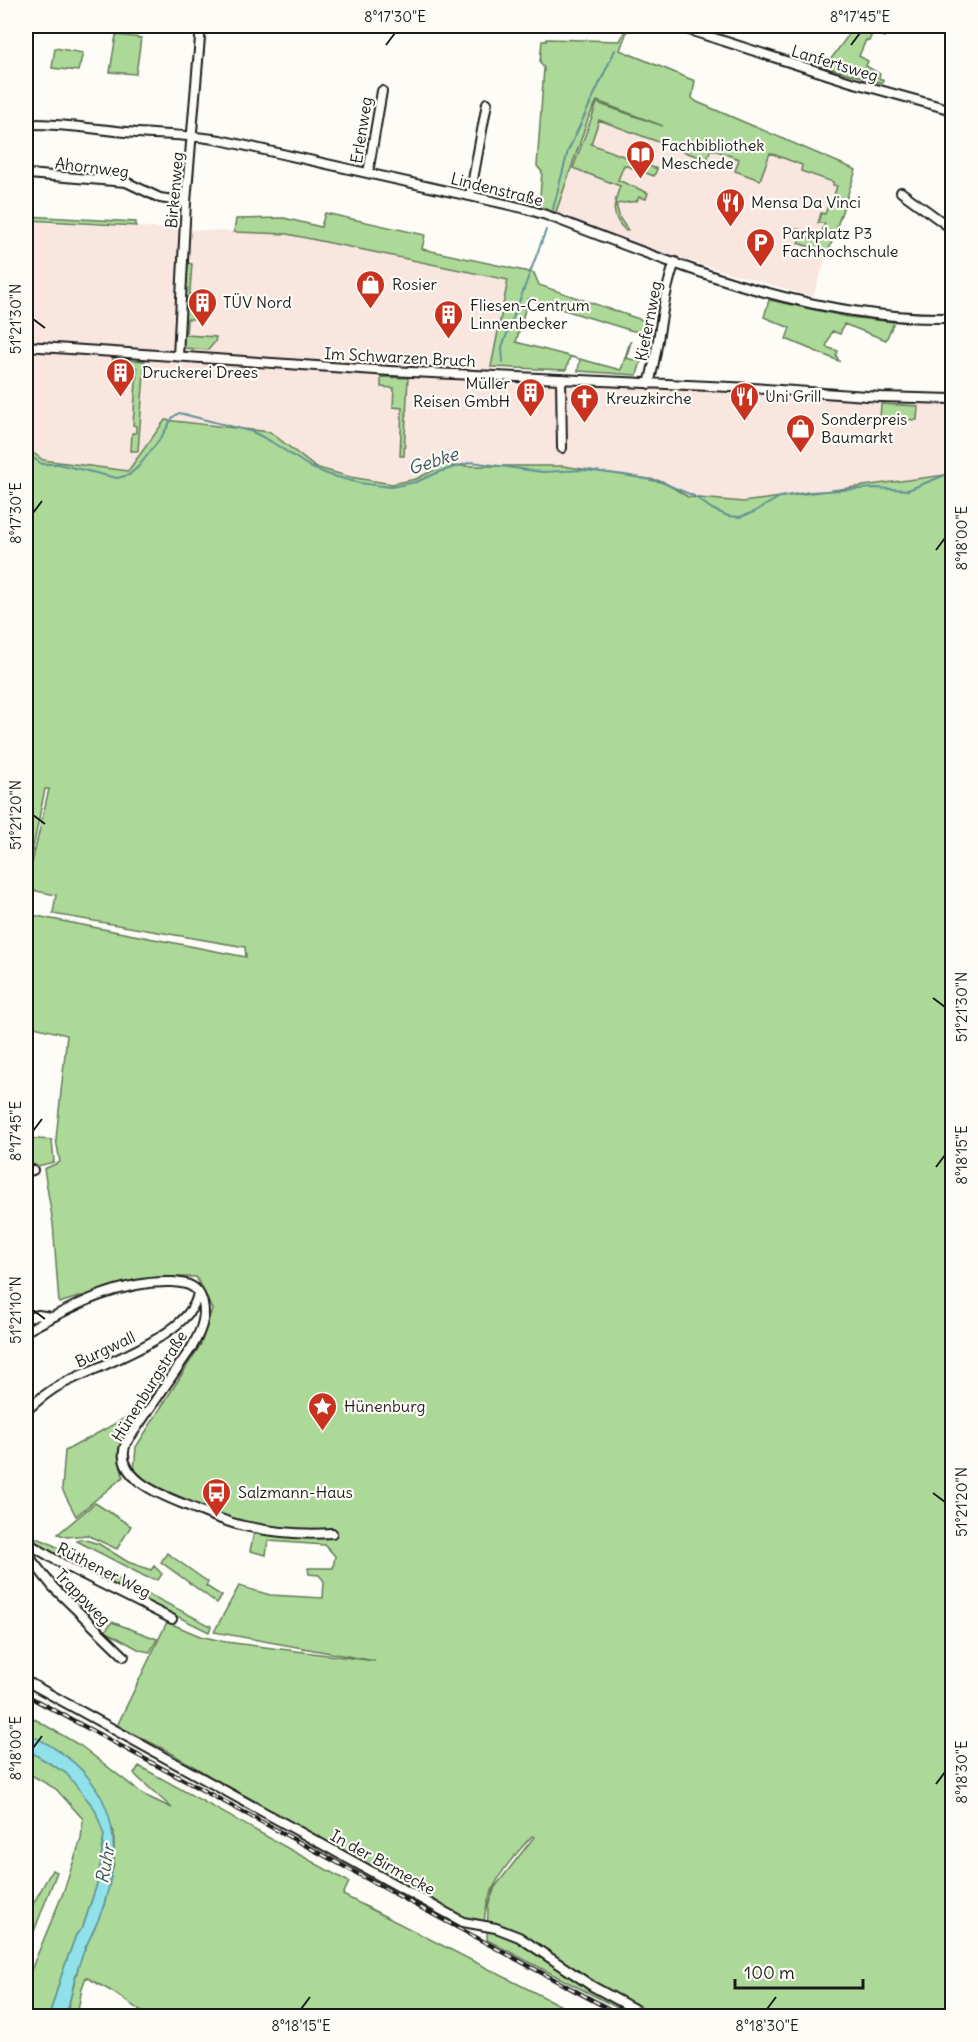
<svg xmlns="http://www.w3.org/2000/svg" width="978" height="2042" font-family="Delius,sans-serif">
  <style>
    .built { fill: #f8e6df }
    .green { fill: #acd997; stroke: #647a5a; stroke-width: 1.5 }
    .water { fill: #90e1e9; stroke: #629297; stroke-width: 1.5 }
    .lines { fill: none; stroke-linecap: round; stroke-linejoin: round }
    .stream { stroke: #629297; stroke-width: 2 }
    .minor-casing { stroke: #1c1c1c; stroke-width: 12 }
    .minor { stroke: #fdfcf7; stroke-width: 8 }
    .rail-casing { stroke: #1c1c1c; stroke-width: 4.5 }
    .rail { stroke: #fdfcf7; stroke-width: 2; stroke-dasharray: 7; stroke-linecap: butt }
    .ticks { fill: none; stroke: #1c1c1c; stroke-width: 2 }
    .labels { text-anchor: middle; dominant-baseline: central; stroke-width: 4.5; stroke-linejoin: round; paint-order: stroke }
    .street-label { font-size: 16px; fill: #1c1c1c; stroke: #fdfcf7 }
    .poi-label { font-size: 16px; fill: #1c1c1c; stroke: #fdfcf7; text-anchor: start }
    .water-label { font-size: 18px; font-style: italic; fill: #3f575a; stroke: #fdfcf7 }
    .neatline { fill: none; stroke: #1c1c1c; stroke-width: 2 }
    .ticks-label { font-size: 15px; text-anchor: middle; fill: #1c1c1c }
  </style>
  <rect width="100%" height="100%" fill="#fdfcf7"/>
  <filter id="ink" filterUnits="userSpaceOnUse"><feTurbulence type="fractalNoise" baseFrequency=".0167" numOctaves="2"/><feDisplacementMap in="SourceGraphic" scale="12" xChannelSelector="R" yChannelSelector="G"/><feConvolveMatrix kernelMatrix="1 2 1 2 8 2 1 2 1" color-interpolation-filters="sRGB"/></filter>
  <g filter="url(#ink)">
    <!-- built -->
    <path class="built" d="M597,101L762,162L767,149L851,182L813,297L673,256L556,212Z
      M26,222L287,234L508,280L491,367V380L952,404V474L743,502L688,497L662,481L563,466H442L416,479L392,484L350,477L315,466L270,432L128,471L43,460L26,448Z"/>
    <!-- green -->
    <path class="green" d="M627,26H629L620,50L695,81L692,98L697,102L856,170L828,253L798,243L800,239L795,237L797,229L805,231L803,236L818,241L825,223H818L821,213L825,214L830,200L832,201L837,186L833,185V182L801,171L802,165L770,153L760,180L735,171L739,159L711,149L707,160L599,120L591,144L657,169L654,176L624,165L618,180L648,193L646,199L639,197L637,201L616,204L620,219L628,230L626,231C610,216 613,205 620,186L573,168L597,103L663,126L597,101L588,119L556,212L539,208L542,172L537,166L544,68L540,62L542,41H546L547,39L620,41Z
      M855,26H886L884,37L873,32L869,41L866,40L859,56L868,61L866,66L880,74L879,78L883,80L882,83L825,67Z
      M116,35L141,38L136,74L110,72Z
      M55,48L83,53L78,71L52,68Z
      M325,213L425,235L422,249L534,273L539,285L645,321L643,331H633L528,299L516,342L621,370L630,342H631L626,358L638,361L640,357L642,358L637,375L578,371L580,359L570,357L566,370L491,367L508,280L287,234L234,232L236,219L284,218L321,227Z
      M26,216L136,222V226L26,220Z
      M188,263L192,264L189,303L194,304L193,319H187L186,335L216,337L215,342L208,350L184,348L182,343Z
      M769,300L848,317L894,322L886,340L844,324L840,334L832,331L826,347L838,351L836,355L839,361L786,339L790,328L764,317Z
      M113,359L145,361L138,451H131L132,433H136V426L133,425L137,368L111,366Z
      M381,377L408,378L404,456H400L402,408L393,407L394,388L381,387Z
      M881,404L918,406L917,420L880,418Z
      M165,420L270,432L315,467L350,477L392,484L416,479L442,466H563L662,481L688,497L743,502L952,474V2016H633L487,1940L488,1906L495,1887L534,1837L532,1836C509,1861 485,1888 484,1924L466,1921L290,1824L166,1750L117,1726L167,1622L200,1636L226,1642L375,1661L214,1632L239,1586L270,1595L323,1598L324,1581L319,1575L309,1574L308,1568H333L335,1556L325,1545L268,1541L266,1555L250,1551L256,1523L232,1519L150,1484L134,1471L136,1447L201,1344L212,1309L196,1277H164L135,1280L59,1303L53,1223L44,1169L60,1162L56,1139L67,1035L26,1025V914L246,957L245,947L53,914L56,895L26,889L49,789H45L26,882V448L43,460L128,471Z
      M26,1138L52,1140L54,1162L26,1169Z
      M159,1380L164,1386L123,1442L119,1455L123,1477L76,1516L62,1489L65,1451L129,1416Z
      M95,1503L131,1526L117,1549L87,1535L67,1537L58,1534Z
      M26,1534L47,1542L211,1626L209,1632L72,1565L26,1539Z
      M82,1539L99,1544L128,1562L151,1570L154,1566L162,1574L158,1580L146,1577L77,1541Z
      M167,1553L208,1582L206,1586L222,1596L217,1603L161,1562Z
      M112,1622L157,1639L150,1652L140,1650L105,1631Z
      M26,1714L81,1746L144,1795L172,1808L134,1774L139,1766L349,1882L343,1895L581,2016H148L111,1991L86,1977L82,1988L77,2016H66L80,1960L104,1905L114,1863V1832L69,1758L26,1733Z
      M26,1749L66,1773L95,1809L104,1834L99,1878L83,1927L76,1935L63,1971L49,2016H26V1982L63,1893L81,1839L83,1819L56,1789L26,1772Z
      M52,1870L57,1872L26,1952V1917Z"/>
    <!-- water -->
    <path class="water" d="M26,1733C102,1767 130,1823 104,1904C99,1923 87,1940 81,1959C74,1977 71,1997 66,2016H49L63,1971L76,1935L83,1927L99,1878L104,1835L95,1809L66,1773L26,1749Z"/>
    <g class="lines">
      <!-- stream -->
      <path class="stream" d="M553,209L568,151L615,50
        M503,362L502,347L546,230
        M26,453L42,464H58L117,478L129,475L139,466L162,436L173,417L179,413L253,432L270,441L312,468L330,475L359,483L391,487L416,482L439,472L472,462L542,472L584,470L625,475L661,482L694,496L712,509L728,516L740,517L754,512L780,497L809,492L875,488L908,490L945,475H952"/>
      <defs>
        <path id="minor" d="M677,26L851,82L952,110
          M26,124C63,123 99,130 137,133C165,135 192,135 220,140L523,208L546,215C677,265 810,321 952,318
          M368,173L382,91
          M28,174L126,182L160,198L186,202
          M901,192L952,229
          M470,196L487,103
          M26,346L390,371L752,388L881,397L952,399
          M178,356L186,202L201,26
          M561,379L562,448
          M649,384C660,344 661,300 675,262
          M26,1172L33,1170
          M26,1319L38,1315L51,1317
          M26,1331C71,1307 119,1280 172,1282C184,1283 194,1284 200,1295C209,1313 201,1331 192,1347L126,1443C112,1479 166,1497 191,1507C208,1514 225,1522 244,1526C272,1532 302,1535 332,1533
          M26,1411C37,1401 48,1391 62,1384C97,1366 194,1335 198,1292
          M26,1542L66,1566L172,1619
          M26,1553L53,1587L124,1656
          M26,1681L463,1922L496,1928L519,1937L592,1986L647,2016"/>
      </defs>
      <!-- minor casing -->
      <use href="#minor" class="minor-casing"/>
      <!-- minor -->
      <use href="#minor" class="minor"/>
      <defs>
        <path id="rail" d="M26,1695L622,2016"/>
      </defs>
      <!-- rail casing -->
      <use href="#rail" class="rail-casing"/>
      <!-- rail -->
      <use href="#rail" class="rail"/>
    </g>
  </g>
  <!-- ticks -->
  <path class="ticks" d="M386,45L395,33M851,45L860,33M33,319L45,328M33,513L42,501M936,550L945,538M33,815L45,824M933,998L945,1007M33,1131L42,1119M936,1167L945,1155M33,1310L45,1319M933,1493L945,1502M33,1748L42,1736M936,1784L945,1772M301,2009L310,1997M767,2009L776,1997"/>
  <!-- icons -->
  <defs>
    <symbol id="library-pin" viewBox="-11 -11 22 30"><path d="M0 17L-7.5 6A9.5 9.5 0 1 1 7.5 6Z" fill="#c8321e" stroke="#fdfcf7"/><path d="M-6-4Q-3-5.5-.7-3.5V5Q-3 3-6 4ZM6-4Q3-5.5 .7-3.5V5Q3 3 6 4Z" fill="#fff"/></symbol>
    <symbol id="restaurant-pin" viewBox="-11 -11 22 30"><path d="M0 17L-7.5 6A9.5 9.5 0 1 1 7.5 6Z" fill="#c8321e" stroke="#fdfcf7"/><path d="M-5-6h1v4h1v-4h1v4h1v-4h1v5L-1.5 .5V6h-2V.5L-5-1ZM5-6V6H3V1.5H1.5Q1.5-4 5-6Z" fill="#fff"/></symbol>
    <symbol id="parking-pin" viewBox="-11 -11 22 30"><path d="M0 17L-7.5 6A9.5 9.5 0 1 1 7.5 6Z" fill="#c8321e" stroke="#fdfcf7"/><path d="M-3.5-5.5H1a3.5 3.5 0 0 1 0 7H-1V5.5H-3.5ZM-1-3.4V-.6H.8a1.4 1.4 0 0 0 0-2.8Z" fill="#fff"/></symbol>
    <symbol id="shop-pin" viewBox="-11 -11 22 30"><path d="M0 17L-7.5 6A9.5 9.5 0 1 1 7.5 6Z" fill="#c8321e" stroke="#fdfcf7"/><path d="M-5-2.5h2.3a2.7 3.5 0 0 1 5.4 0H5L5.5 6h-11ZM-1.5-2.5h3a1.5 2.3 0 0 0-3 0Z" fill="#fff"/></symbol>
    <symbol id="building-pin" viewBox="-11 -11 22 30"><path d="M0 17L-7.5 6A9.5 9.5 0 1 1 7.5 6Z" fill="#c8321e" stroke="#fdfcf7"/><path d="M-4-6H4V6H1V3H-1V6H-4ZM-2.5-4.3h1.7v1.8h-1.7ZM.8-4.3h1.7v1.8H.8ZM-2.5-1h1.7V.8h-1.7ZM.8-1h1.7V.8H.8Z" fill="#fff"/></symbol>
    <symbol id="church-pin" viewBox="-11 -11 22 30"><path d="M0 17L-7.5 6A9.5 9.5 0 1 1 7.5 6Z" fill="#c8321e" stroke="#fdfcf7"/><path d="M-1.2-6h2.4v3.5h3.3v2.4h-3.3V6h-2.4V-.1h-3.3v-2.4h3.3Z" fill="#fff"/></symbol>
    <symbol id="sight-pin" viewBox="-11 -11 22 30"><path d="M0 17L-7.5 6A9.5 9.5 0 1 1 7.5 6Z" fill="#c8321e" stroke="#fdfcf7"/><path d="M0-6L1.8-2.2L6-1.7L2.9 1.2L3.7 5.4L0 3.3L-3.7 5.4L-2.9 1.2L-6-1.7L-1.8-2.2Z" fill="#fff"/></symbol>
    <symbol id="bus-pin" viewBox="-11 -11 22 30"><path d="M0 17L-7.5 6A9.5 9.5 0 1 1 7.5 6Z" fill="#c8321e" stroke="#fdfcf7"/><path d="M-5-6H5V4H4V6H2V4H-2V6H-4V4H-5ZM-3.5-4V0h7V-4ZM-3.5 1.2v1.5H-2V1.2ZM2 1.2v1.5H3.5V1.2Z" fill="#fff"/></symbol>
  </defs>
  <g fill-rule="evenodd">
    <use href="#library-pin" x="624" y="138" width="33" height="45"/>
    <use href="#restaurant-pin" x="714" y="186" width="33" height="45"/>
    <use href="#parking-pin" x="744" y="226" width="33" height="45"/>
    <use href="#shop-pin" x="354" y="268" width="33" height="45"/>
    <use href="#building-pin" x="186" y="286" width="33" height="45"/>
    <use href="#building-pin" x="432" y="298" width="33" height="45"/>
    <use href="#building-pin" x="104" y="356" width="33" height="45"/>
    <use href="#building-pin" x="514" y="376" width="33" height="45"/>
    <use href="#restaurant-pin" x="728" y="380" width="33" height="45"/>
    <use href="#church-pin" x="568" y="382" width="33" height="45"/>
    <use href="#shop-pin" x="784" y="412" width="33" height="45"/>
    <use href="#sight-pin" x="306" y="1390" width="33" height="45"/>
    <use href="#bus-pin" x="200" y="1476" width="33" height="45"/>
  </g>
  <g class="labels">
    <!-- street labels -->
    <g class="street-label">
      <text transform="translate(835 63) rotate(17)">Lanfertsweg</text>
      <text transform="translate(361 130) rotate(-81)">Erlenweg</text>
      <text transform="translate(92 167) rotate(7)">Ahornweg</text>
      <text transform="translate(497 189) rotate(14)">Lindenstraße</text>
      <text transform="translate(174 190) rotate(-85)">Birkenweg</text>
      <text transform="translate(648 321) rotate(-79)">Kiefernweg</text>
      <text transform="translate(400 357) rotate(3)">Im Schwarzen Bruch</text>
      <text transform="translate(105 1349) rotate(-25)">Burgwall</text>
      <text transform="translate(149 1386) rotate(-58)">Hünenburgstraße</text>
      <text transform="translate(104 1570) rotate(27)">Rüthener Weg</text>
      <text transform="translate(83 1597) rotate(46)">Trappweg</text>
      <text transform="translate(383 1862) rotate(29)">In der Birmecke</text>
    </g>
    <!-- poi labels -->
    <g class="poi-label">
      <text x="661" y="145">Fachbibliothek<tspan x="661" dy="18">Meschede</tspan></text>
      <text x="751" y="202">Mensa Da Vinci</text>
      <text x="782" y="233">Parkplatz P3<tspan x="782" dy="18">Fachhochschule</tspan></text>
      <text x="392" y="284">Rosier</text>
      <text x="223" y="302">TÜV Nord</text>
      <text x="470" y="305">Fliesen-Centrum<tspan x="470" dy="18">Linnenbecker</tspan></text>
      <text x="142" y="372">Druckerei Drees</text>
      <text x="510" y="383" text-anchor="end">Müller<tspan x="510" dy="18">Reisen GmbH</tspan></text>
      <text x="765" y="396">Uni Grill</text>
      <text x="606" y="398">Kreuzkirche</text>
      <text x="821" y="419">Sonderpreis<tspan x="821" dy="18">Baumarkt</tspan></text>
      <text x="344" y="1406">Hünenburg</text>
      <text x="238" y="1492">Salzmann-Haus</text>
    </g>
    <!-- water labels -->
    <g class="water-label">
      <text transform="translate(433 461) rotate(-18)">Gebke</text>
      <text transform="translate(105 1864) rotate(-80)">Ruhr</text>
    </g>
  </g>
  <!-- margin -->
  <rect width="978" height="2042" fill="none" stroke="#fdfcf7" stroke-width="66"/>
  <!-- scale -->
  <path d="M735 1979v9h128v-9" fill="none" stroke="#1c1c1c" stroke-width="3"/>
  <text x="744" y="1979" font-size="18" fill="#1c1c1c" stroke="#fdfcf7" stroke-width="4.5" paint-order="stroke">100 m</text>
  <rect x="33" y="33" width="912" height="1976" class="neatline"/>
  <g class="ticks-label">
    <text x="395" y="22">8°17'30"E</text>
    <text x="860" y="22">8°17'45"E</text>
    <text transform="translate(16 319) rotate(-90)" y="5">51°21'30"N</text>
    <text transform="translate(16 513) rotate(-90)" y="5">8°17'30"E</text>
    <text transform="translate(962 538) rotate(-90)" y="5">8°18'00"E</text>
    <text transform="translate(16 815) rotate(-90)" y="5">51°21'20"N</text>
    <text transform="translate(962 1007) rotate(-90)" y="5">51°21'30"N</text>
    <text transform="translate(16 1131) rotate(-90)" y="5">8°17'45"E</text>
    <text transform="translate(962 1155) rotate(-90)" y="5">8°18'15"E</text>
    <text transform="translate(16 1310) rotate(-90)" y="5">51°21'10"N</text>
    <text transform="translate(962 1502) rotate(-90)" y="5">51°21'20"N</text>
    <text transform="translate(16 1748) rotate(-90)" y="5">8°18'00"E</text>
    <text transform="translate(962 1772) rotate(-90)" y="5">8°18'30"E</text>
    <text x="301" y="2031">8°18'15"E</text>
    <text x="767" y="2031">8°18'30"E</text>
  </g>
</svg>
